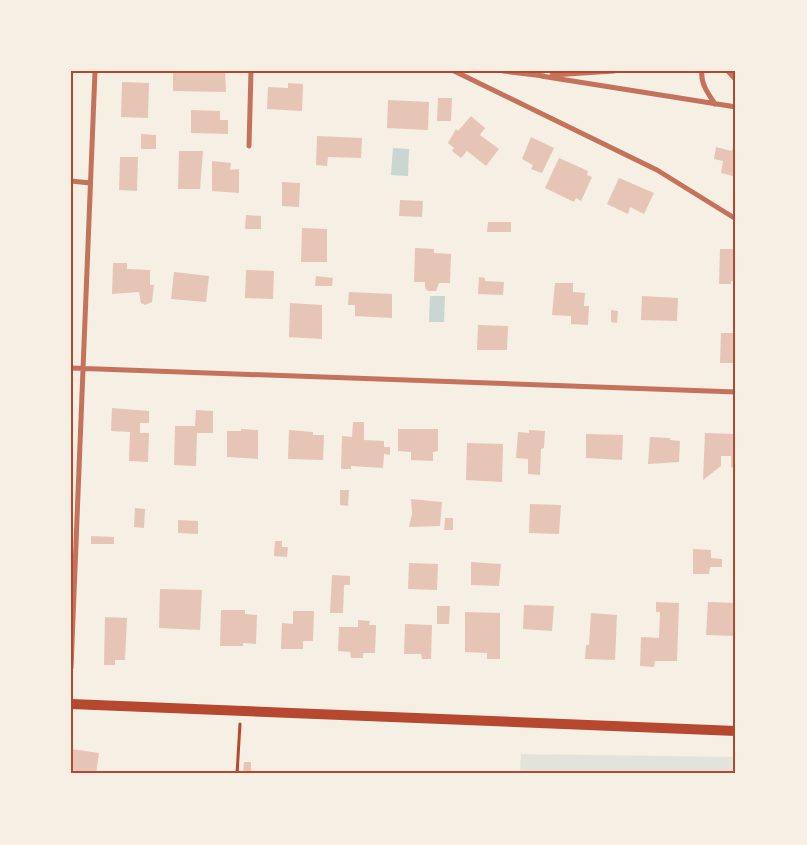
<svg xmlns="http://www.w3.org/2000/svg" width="807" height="845" font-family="'Fira Sans Condensed',sans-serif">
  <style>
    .green { fill: #e2e4dc }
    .water { fill: #c9d6d2 }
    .building { fill: #e6c5b7 }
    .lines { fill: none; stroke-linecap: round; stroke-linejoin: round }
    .path { stroke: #b5482f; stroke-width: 3 }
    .minor { stroke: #c5725c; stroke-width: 5 }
    .secondary { stroke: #b5482f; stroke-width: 10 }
    .neatline { fill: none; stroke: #b5482f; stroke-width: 2 }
  </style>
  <rect width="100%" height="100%" fill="#f6efe4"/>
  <!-- green -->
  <path class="green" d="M521,754L736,757V774H520Z"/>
  <!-- water -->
  <path class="water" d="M393,148L409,149L408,176L391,175Z
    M430,296H445L444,322H429Z"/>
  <!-- building -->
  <path class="building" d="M173,71H225L226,92L173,91Z
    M122,82L149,83L148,118L121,117Z
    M288,83L303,84L302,111L267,109L268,87L288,88Z
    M438,98H452L451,121H437Z
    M388,100L429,102L428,130L387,128Z
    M191,110L220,111V120H228V134L191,133Z
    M471,116L485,128L480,135L499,149L486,166L467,151L461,158L452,151L454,148L448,143L456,129L458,131Z
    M141,134L156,135V149H141Z
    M317,136L362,138L361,158L328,157L327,166L316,165Z
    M531,137L554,148L542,173L531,169L533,165L522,159Z
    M735,140H736V177L721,173L723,161L714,159L716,147L732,151Z
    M179,151H203L200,189H178Z
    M120,157H138L137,191L119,190Z
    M559,158L588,171L587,175L592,177L581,201L576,198L574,202L545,188Z
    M212,161L231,163L230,170L239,169V193L212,191Z
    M619,178L654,193L644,214L630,207L628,214L607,204Z
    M282,182L300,183L299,207L282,206Z
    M400,200L423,201L422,217L399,216Z
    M246,215L261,216V229H245Z
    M488,222H511V232H487Z
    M302,228L327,229V262H301Z
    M415,248L434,249V253L451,254L450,283H439L436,291H428L425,288V282H414Z
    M720,249H736V281H731V284H719Z
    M113,263H127V269L150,270V285H154L152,302L145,305L141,303L139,292L112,294Z
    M246,270L274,271L273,299L245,298Z
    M174,272L209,276L206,302L171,299Z
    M316,276L333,278L332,286H315Z
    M479,277L485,278V281L504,282L503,295L478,294Z
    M555,283H573V292L585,293L584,306H589L588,325L571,324V316L552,315Z
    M349,292L392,294V318L355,316V305H348Z
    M642,296L678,298L677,321L641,320Z
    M290,303L322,305V339L289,337Z
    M611,310L618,311L617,323L611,322Z
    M478,325L508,326L507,350H477Z
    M721,333H736V363H720Z
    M112,408L149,411V423H140V433H149L148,462L129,461L130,432L111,431Z
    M196,410L213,411V433H197L196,466L174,465L175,426H195Z
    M353,422H364V440L384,441V447H390V455L384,454L383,468L351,466V469H341L342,436L352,437Z
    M241,429L258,430V459L227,457V431H241Z
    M398,429H438V451L433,452V461L411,460V452L398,451Z
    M289,430L313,432V435H324L323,460L288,459Z
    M529,430L545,431L544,448L541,449L540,475L528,474V459L516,458L518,432L529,433Z
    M705,433L736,434V470L731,467V456H721V466L703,480Z
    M586,434L623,435L622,460L586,458Z
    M650,437L670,438V440L680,441L679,462L648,464Z
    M467,443L503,444L502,482L466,480Z
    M340,490H349L348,506L340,505Z
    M411,499L442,502L440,526L409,527L412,514Z
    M530,504L561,505L559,534L529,533Z
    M135,508L145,509L144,528L134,527Z
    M445,518H453V530H444Z
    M178,520L198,521V534L178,533Z
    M91,536L114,537V544H91Z
    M275,541H282V547H288L287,557L274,556Z
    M693,549L711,550V558L722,559V567H710L709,574H693Z
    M471,562L501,564L499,586L471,585Z
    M409,563L438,564L437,590L408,589Z
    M332,575L350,576V585H344L343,613H330Z
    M160,589L202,590L200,630L159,628Z
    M656,602L679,603L677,661H655L654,667L640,666L641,637L659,638L660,612H656Z
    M708,602L736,603V636L706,635Z
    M524,605L554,606L552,631L523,629Z
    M437,606H450L449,624H437Z
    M221,610H245V614L257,615L256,644L243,643V646H220Z
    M293,611H314L313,641H303V649H281L282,623L293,624Z
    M465,612L500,613V659H487V653L465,652Z
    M591,613L617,615L615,660L585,659L586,645H589Z
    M105,617L127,618L125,660H115V665H104Z
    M358,620L370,621L369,625H376L375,653H363V658H351L350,652L338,651L339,627H358Z
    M405,624L432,625L431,659H422L421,654H404Z
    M71,749L99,753L96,774L71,773Z
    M244,762H251V774H243Z"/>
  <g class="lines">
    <!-- path -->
    <path class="path" d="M237,774L240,724"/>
    <!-- minor -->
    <path class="minor" d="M454,71L657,170L736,219
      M503,71L544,76
      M702,71C700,83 709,95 715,104
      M728,71L736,80
      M552,75L614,71
      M541,76L736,107
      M249,146L251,71
      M71,181L90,183
      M71,368L736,392
      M71,668L95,71"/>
    <!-- secondary -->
    <path class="secondary" d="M71,704L736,731"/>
  </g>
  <!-- border -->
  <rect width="807" height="845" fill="none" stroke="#f6efe4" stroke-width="145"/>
  <rect x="72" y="72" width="662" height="700" class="neatline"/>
</svg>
